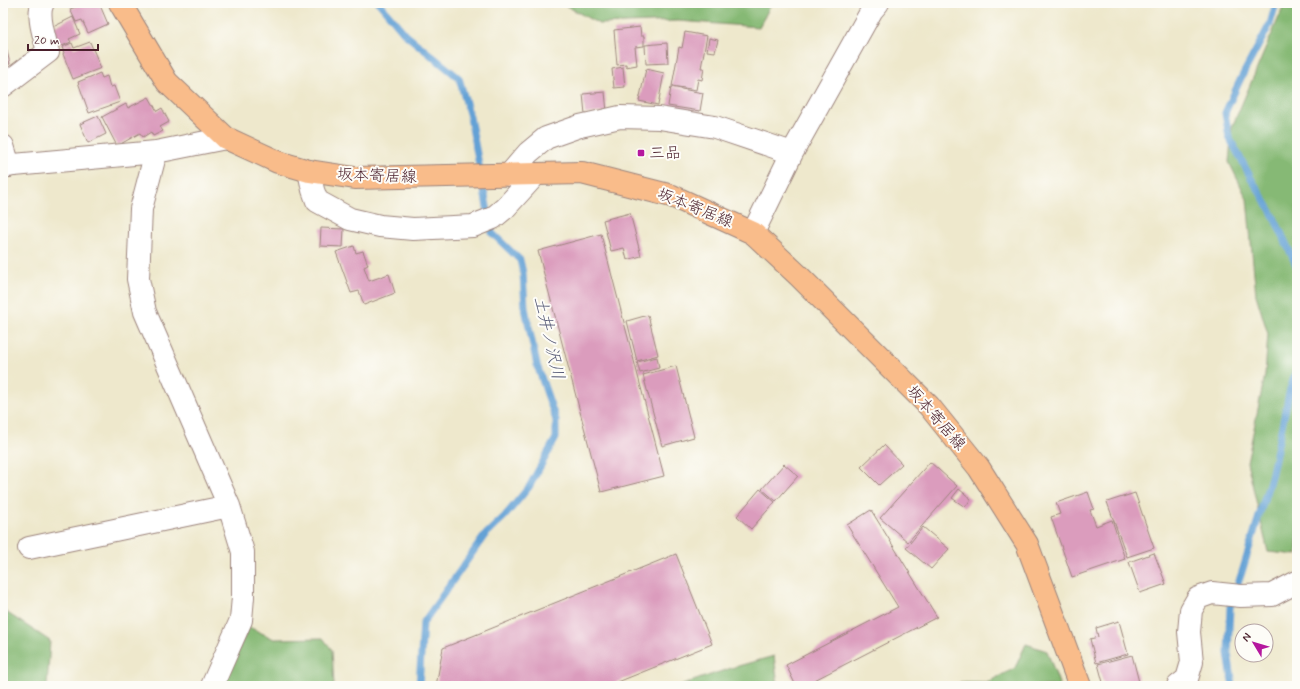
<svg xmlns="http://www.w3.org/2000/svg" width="1300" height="689" font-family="Mynerve,'Klee One',sans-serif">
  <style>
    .forest { fill: #86b974; stroke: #686c50 }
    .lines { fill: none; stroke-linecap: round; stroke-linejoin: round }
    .stream { stroke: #64a1d5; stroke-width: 7 }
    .building { fill: #db9cbd }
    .minor-casing { stroke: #9c847c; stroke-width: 24 }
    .major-casing { stroke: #9c847c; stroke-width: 24 }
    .minor { stroke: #fff; stroke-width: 22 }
    .major { stroke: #f9bc8a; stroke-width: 22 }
    .poi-dot { fill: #b5179e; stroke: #fdfcf7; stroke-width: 1.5 }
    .labels { text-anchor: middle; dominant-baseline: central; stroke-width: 4; stroke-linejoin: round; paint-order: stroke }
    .poi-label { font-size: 16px; fill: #4a1f2b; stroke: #fdfcf7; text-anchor: start }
    .street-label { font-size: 16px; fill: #4a1f2b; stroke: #fdfcf7 }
    .water-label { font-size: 17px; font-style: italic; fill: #565a77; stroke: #fdfcf7 }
  </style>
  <rect width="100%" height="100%" fill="#fdfcf7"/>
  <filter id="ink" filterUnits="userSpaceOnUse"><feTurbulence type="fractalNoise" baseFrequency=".025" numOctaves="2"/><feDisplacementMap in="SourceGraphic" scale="8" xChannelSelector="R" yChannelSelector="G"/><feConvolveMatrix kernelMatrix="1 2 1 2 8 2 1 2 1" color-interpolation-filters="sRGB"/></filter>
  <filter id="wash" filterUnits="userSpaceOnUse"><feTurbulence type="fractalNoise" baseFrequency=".012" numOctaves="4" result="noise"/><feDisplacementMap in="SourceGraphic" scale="16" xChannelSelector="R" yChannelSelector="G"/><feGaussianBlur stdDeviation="0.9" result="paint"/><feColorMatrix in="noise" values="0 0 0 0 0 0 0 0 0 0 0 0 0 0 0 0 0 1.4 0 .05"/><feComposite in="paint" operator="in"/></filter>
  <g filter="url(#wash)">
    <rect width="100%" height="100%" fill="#eee8cc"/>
    <!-- forest -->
    <path class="forest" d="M561,3H772L759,27L678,21L599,24Z
      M1285,3H1297V555L1268,552L1247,462L1265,375L1268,334L1256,295L1247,199L1229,162L1232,127Z
      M3,610L50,641L47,686H3Z
      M249,627L274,639L323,638L332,650L334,686H221Z
      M1026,644L1047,651L1060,686H958L960,682H988L1015,668Z
      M774,656L778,686H678L731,668Z"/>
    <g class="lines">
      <!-- stream -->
      <path class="stream" d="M379,3L406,35L459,78L470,117L492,233L520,260L523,273L525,308L537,365L556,420V438L529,487L505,516L485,535L423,623L419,686
        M1276,3L1270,24L1241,78L1225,113L1229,137L1251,178L1272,213L1297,267
        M1233,686L1228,653L1230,607L1242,572L1271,477L1290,389L1297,369"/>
    </g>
    <g id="blocks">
      <!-- building -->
      <path class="building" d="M75,3H99L108,24L88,33L82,20L76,22L70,9L76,7Z
        M73,17L80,34L69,39L71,42L62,46L60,42L58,43L51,28Z
        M640,27L641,36H644V46L635,47L637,65L626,67V64L617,65L614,30Z
        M685,32L707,36L701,68H704L702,80L698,79L696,90L672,86L679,47L682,48Z
        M3,33L10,64L3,65Z
        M709,38L718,40L715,52L707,51Z
        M90,42L101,68L73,79L63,54L64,53L62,47L72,43L74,48Z
        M667,43L668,63L646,64L645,45Z
        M623,67L625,87L614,88L612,69Z
        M646,69L664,73L658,105L639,101Z
        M100,73L102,78L107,76L110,87L114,86L120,102L89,113L78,82Z
        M671,87L703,93L700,111L668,106Z
        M605,92L607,112L585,114L583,94Z
        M149,97L157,111L162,108L169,122L160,127L163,131L153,136L151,132L143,137L140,133L117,146L102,117L126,104L128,108Z
        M98,116L106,134L88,143L80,124Z
        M630,213L641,256L627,260L624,248L611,251L603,220Z
        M321,228L344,229L343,247L320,246Z
        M601,234L664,476L601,492L538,251Z
        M354,246L356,253L363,251L368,265L364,267L369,281L389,274L395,293L364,305L359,291L351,293L336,252Z
        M648,315L658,355L637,361L627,321Z
        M657,357L659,368L640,373L637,362Z
        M676,366L694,437L662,446L643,375Z
        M884,445L902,464L879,485L861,467Z
        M930,462L957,486L908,542L880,518Z
        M784,464L798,476L776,501L762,489Z
        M760,489L775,502L751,529L737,516Z
        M959,489L971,499L965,507L952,498Z
        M1088,492L1094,509L1090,510L1096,526L1112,520L1125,559L1072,577L1051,517L1060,514L1056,503Z
        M1135,493L1154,548L1127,557L1107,502Z
        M871,510L937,617L803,686H796L786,665L898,607L847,525Z
        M923,527L949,549L931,569L906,548Z
        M1154,553L1166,584L1140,593L1129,562Z
        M676,554L712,644L608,686H436L443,648Z
        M1119,621L1128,654L1096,663L1090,639L1098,637L1096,628Z
        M1132,655L1139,682H1136L1137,686H1104L1098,664Z"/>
    </g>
  </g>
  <g filter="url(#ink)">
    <use href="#blocks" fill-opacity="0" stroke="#9c847c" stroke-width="1"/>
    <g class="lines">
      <defs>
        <path id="minor" d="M3,86L48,52C45,38 36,15 43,3
          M3,146L9,166
          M156,152L141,209L138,279L145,312L229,506L243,552V597L241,620L212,686
          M3,166L156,152L226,138
          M309,171L313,190L317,201L350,219L380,226L413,229L473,226L493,218L505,208L536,174
          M509,175L528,153L546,138L580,126L620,117L659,118L715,127L792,153
          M753,233L792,153L872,10L878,3
          M29,548L229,506
          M1178,686L1187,679L1192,662L1189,632L1191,610L1198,598L1212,593L1241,596L1272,595L1297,582"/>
        <path id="major" d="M120,3L167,82L226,138L278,162L309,171L355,178L582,173L672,196L753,233L799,276L929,406L979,468L1027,544L1080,686"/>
      </defs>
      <!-- minor casing -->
      <use href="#minor" class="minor-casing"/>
      <!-- major casing -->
      <use href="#major" class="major-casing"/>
      <!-- minor -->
      <use href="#minor" class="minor"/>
      <!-- major -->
      <use href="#major" class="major"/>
    </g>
  </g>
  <!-- markers -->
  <rect class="poi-dot" x="637" y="149" width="8" height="8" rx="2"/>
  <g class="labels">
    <!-- poi labels -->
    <g class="poi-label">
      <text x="649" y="153">三品</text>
    </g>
    <!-- street labels -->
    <g class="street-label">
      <text transform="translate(377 176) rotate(2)">坂本寄居線</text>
      <text transform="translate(695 208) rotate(22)">坂本寄居線</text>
      <text transform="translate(936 418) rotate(49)">坂本寄居線</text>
    </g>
    <!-- water labels -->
    <g class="water-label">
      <text transform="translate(549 338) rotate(77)">土井ノ沢川</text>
    </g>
  </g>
  <!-- margin -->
  <rect width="1300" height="689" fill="none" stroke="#fdfcf7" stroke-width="16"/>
  <!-- north arrow -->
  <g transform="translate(1254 643) rotate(308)"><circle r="19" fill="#fdfcf7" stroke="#b5a4a5"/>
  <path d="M0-3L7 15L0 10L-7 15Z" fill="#b5179e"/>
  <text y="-6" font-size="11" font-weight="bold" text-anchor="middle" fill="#4a1f2b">N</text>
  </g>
  <!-- scale -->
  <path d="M28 44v6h70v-6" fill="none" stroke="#4a1f2b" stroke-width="2"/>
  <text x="34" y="44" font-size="12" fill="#4a1f2b" stroke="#fdfcf7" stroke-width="3" paint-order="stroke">20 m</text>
</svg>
